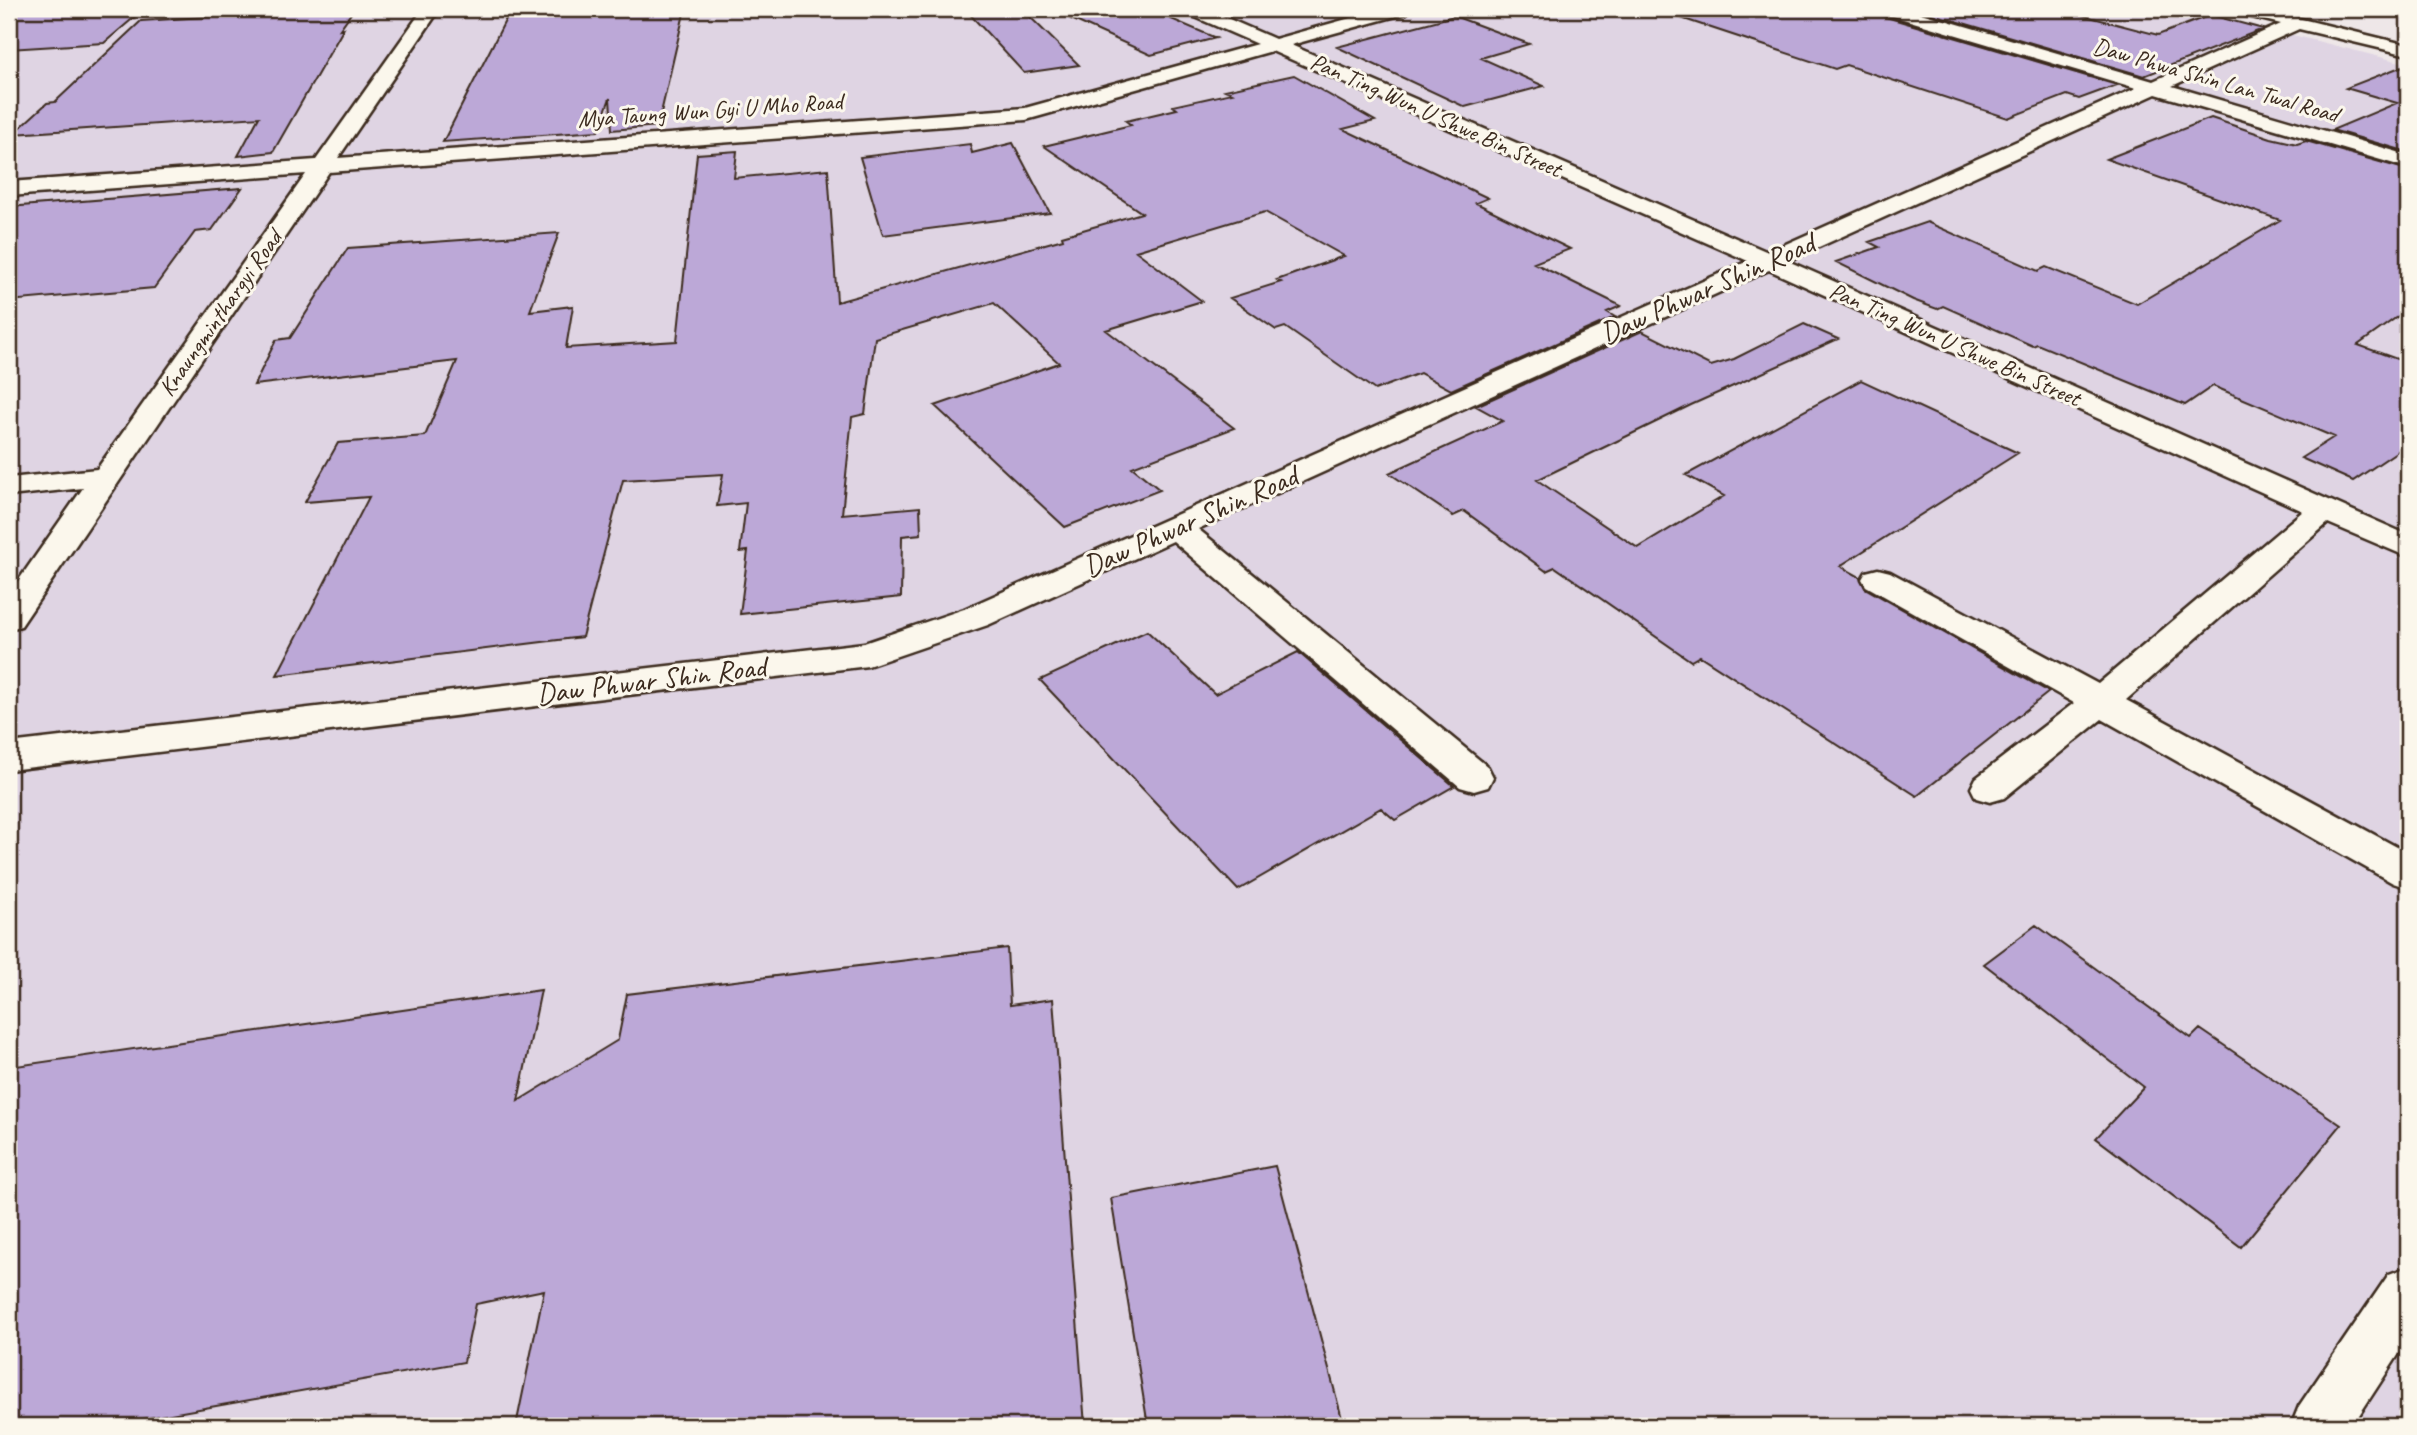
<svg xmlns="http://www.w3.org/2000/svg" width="2417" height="1435" font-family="Caveat,sans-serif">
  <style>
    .built { fill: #dfd4e3 }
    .building { fill: #bca8d7; stroke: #3b2a1e; stroke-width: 2 }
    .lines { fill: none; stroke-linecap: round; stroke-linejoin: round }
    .minor-casing { stroke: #3b2a1e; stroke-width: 5 }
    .minor { fill: #fbf7ec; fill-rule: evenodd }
    .labels { text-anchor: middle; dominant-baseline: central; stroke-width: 6; stroke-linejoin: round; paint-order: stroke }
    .far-street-label { font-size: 24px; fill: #3b2a1e; stroke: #fbf7ec }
    .street-label { font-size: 30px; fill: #3b2a1e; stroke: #fbf7ec }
  </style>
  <rect width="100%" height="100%" fill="#eee7e8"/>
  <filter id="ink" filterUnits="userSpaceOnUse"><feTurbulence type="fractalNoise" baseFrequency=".0143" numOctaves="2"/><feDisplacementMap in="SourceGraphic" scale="14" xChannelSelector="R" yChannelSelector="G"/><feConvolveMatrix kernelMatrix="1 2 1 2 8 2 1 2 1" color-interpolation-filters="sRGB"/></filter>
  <g filter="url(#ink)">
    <!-- built -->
    <path class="built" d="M9,9H2190L2408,64V1426H9Z"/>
    <!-- building -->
    <path class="building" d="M9,9H144L104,43L9,49Z
      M330,9H354L340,29L344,28L273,152L238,156L259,117L13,134L47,103L55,102L141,21Z
      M511,9H685L658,126L612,130L610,98L598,131L443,142Z
      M965,9H1022L1079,65L1024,73Z
      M1049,9H1148L1216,38L1151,55Z
      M1670,9H1878L1882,16L2117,85L2079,99L2067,95L2008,118L1846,65L1835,69L1669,14Z
      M1915,9H2059L2158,35L2211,15L2263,29L2144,76Z
      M1454,16L1529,44L1481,58L1544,86L1465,107L1337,47Z
      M2408,64V152L2332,130L2397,103L2346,88Z
      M1294,75L1375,121L1343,129L1488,198L1476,203L1570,249L1534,263L1621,306L1607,312L1615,317L1451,390L1420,373L1375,390L1285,327L1276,330L1230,298L1281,282L1277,280L1344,256L1265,212L1136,251L1202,301L1106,330L1234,428L1132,467L1160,490L1065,527L935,406L1059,363L994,303L875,338L865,414L852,417L842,514L920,507L921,534L902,536L901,597L740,614L748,551L740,552L746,503L717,506L723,474L623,480L582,637L277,675L369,497L305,502L338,443L425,436L457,361L254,385L276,340L290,338L348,248L559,233L530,311L573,306L566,348L677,341L697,154L737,151L734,178L828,169L837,302L1063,239L1062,236L1142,213L1044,146L1131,125L1126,121L1177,109L1173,106L1232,93L1225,90Z
      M2211,118L2271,138L2297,144L2306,141L2408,170V309L2358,345L2408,363V444L2353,481L2301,458L2334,437L2213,386L2185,405L2037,344L2033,346L1943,306L1937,309L1913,300L1836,262L1879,247L1869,242L1927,222L2038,271L2046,267L2137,304L2280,220L2106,159Z
      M1013,143L1050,213L883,235L860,157L970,144L972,153Z
      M242,188L212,230L195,232L154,288L9,301V207Z
      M1804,324L1838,339L1691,405L1537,480L1638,548L1724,496L1686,475L1861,380L2018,453L1840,566L1860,577L1865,588L2049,692L1917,796L1700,656L1691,661L1555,567L1546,571L1464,511L1453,516L1389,473L1503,421L1476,406L1642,331L1711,366L1734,359Z
      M1147,631L1215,694L1298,652L1454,786L1395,820L1381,808L1238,890L1040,680Z
      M2036,925L2191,1038L2200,1029L2341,1125L2241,1247L2096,1138L2144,1087L1984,964Z
      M1007,948L1010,1005L1053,999L1085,1426H516L544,1290L476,1304L464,1362L103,1426H9V1067L541,990L518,1101L618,1040L627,994Z
      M1275,1166L1344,1426H1148L1111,1198Z"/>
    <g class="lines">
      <defs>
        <path id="minor" d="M423,9H440L338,158L1025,108L1257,44L1186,13L1184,9H1206L1275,39L1383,9H1409L1407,13L1291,45L1768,252L2136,88L1883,13L1881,9H1907L2153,81L2281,24L2235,13L2233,9H2261L2408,45V55L2299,29L2172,86L2408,155V168L2156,94L1788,261L2408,535V557L2328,523L2126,700L2408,853V888L2393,883L2102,719L2004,798L1990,802L1976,798L1971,788L1976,778L2074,703L1866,586L1862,579L1866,572L1878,569L1890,572L2098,684L2303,511L1769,270L1198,529L1488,767L1493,777L1488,787L1474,791L1460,787L1173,541L988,625L868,666L9,770V743L864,643L964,609L1748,261L1272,51L1026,120L329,172L21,626L9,629V594L83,488L9,496V478L97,469L306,174L9,196V182L316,160Z
          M2408,1267V1340L2352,1426H2291L2299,1406L2389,1274Z"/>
      </defs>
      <!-- minor casing -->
      <use href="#minor" class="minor-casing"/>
      <!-- minor -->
      <use href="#minor" class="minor"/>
    </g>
  </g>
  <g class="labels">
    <!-- far-street labels -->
    <g class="far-street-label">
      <text transform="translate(2216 80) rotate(16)">Daw Phwa Shin Lan Twal Road</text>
      <text transform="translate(710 110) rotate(-4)">Mya Taung Wun Gyi U Mho Road</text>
      <text transform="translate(1436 115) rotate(24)">Pan Ting Wun U Shwe Bin Street</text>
      <text transform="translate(220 313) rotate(-55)">Knaungminthargyi Road</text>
      <text transform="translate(1955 344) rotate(24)">Pan Ting Wun U Shwe Bin Street</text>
    </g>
    <!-- street labels -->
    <g class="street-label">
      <text transform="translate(1707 288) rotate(-24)">Daw Phwar Shin Road</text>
      <text transform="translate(1190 521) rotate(-24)">Daw Phwar Shin Road</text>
      <text transform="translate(651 680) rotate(-7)">Daw Phwar Shin Road</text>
    </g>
  </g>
  <!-- margin -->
  <rect width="2417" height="1435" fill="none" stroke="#fbf7ec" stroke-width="35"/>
  <rect x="18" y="18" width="2382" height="1400" fill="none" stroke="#3b2a1e" stroke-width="2.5" filter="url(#ink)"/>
</svg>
